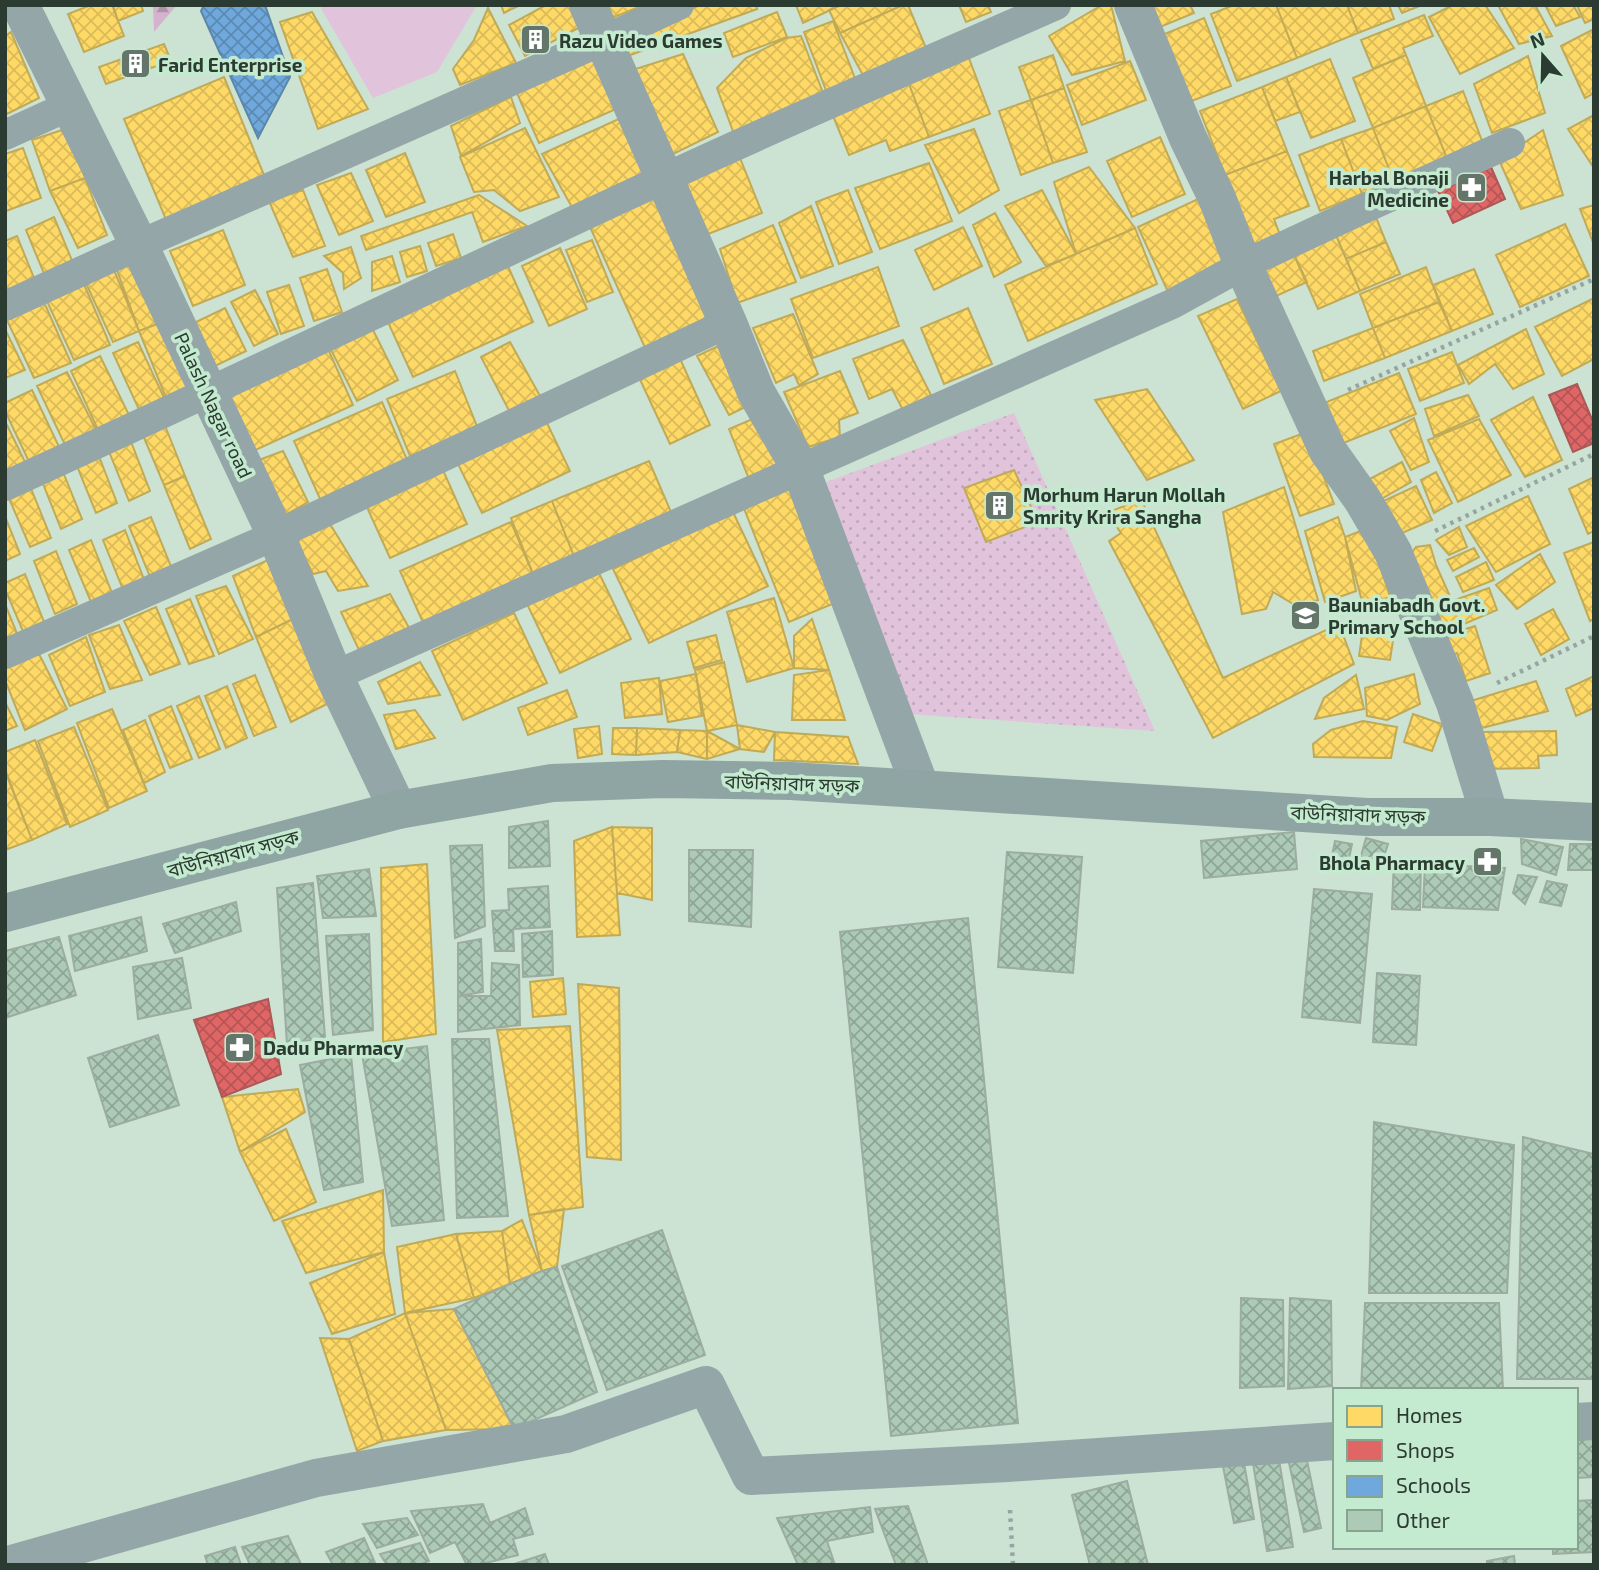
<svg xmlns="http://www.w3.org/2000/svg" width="1599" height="1570" font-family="'Exo 2','Noto Sans Bengali',sans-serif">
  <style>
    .grass { fill: url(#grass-dots) }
    .forest { fill: url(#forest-firs) }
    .park { fill: #e1c4dc }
    .homes { fill: url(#homes-cross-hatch); stroke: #c0aa56; stroke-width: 2 }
    .shops { fill: url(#shops-cross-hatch); stroke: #aa5956; stroke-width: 2 }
    .schools { fill: url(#schools-cross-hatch); stroke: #5b87a9; stroke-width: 2 }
    .building { fill: url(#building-cross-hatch); stroke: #9caca0; stroke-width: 2 }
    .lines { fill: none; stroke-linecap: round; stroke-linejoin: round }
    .path { stroke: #96a5a2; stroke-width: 4.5; stroke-dasharray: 3.5 5; stroke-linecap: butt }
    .lane { stroke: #94a6a8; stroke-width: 30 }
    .street { stroke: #94a6a8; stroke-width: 38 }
    .secondary { stroke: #8ea5a4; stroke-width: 38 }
    .labels { text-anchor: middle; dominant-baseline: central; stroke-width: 7; stroke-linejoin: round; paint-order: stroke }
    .poi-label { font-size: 19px; font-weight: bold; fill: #2c3b31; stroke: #c4eacf; text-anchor: start }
    .street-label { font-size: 19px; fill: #2c3b31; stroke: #c4eacf }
  </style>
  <defs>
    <pattern id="grass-dots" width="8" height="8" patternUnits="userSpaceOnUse" patternTransform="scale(1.75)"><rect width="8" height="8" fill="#e1c4dc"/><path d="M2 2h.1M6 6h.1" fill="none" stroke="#c1a9bd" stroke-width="1.8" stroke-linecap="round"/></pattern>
    <pattern id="forest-firs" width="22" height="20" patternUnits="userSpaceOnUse" patternTransform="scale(1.75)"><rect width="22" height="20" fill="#d5b3ce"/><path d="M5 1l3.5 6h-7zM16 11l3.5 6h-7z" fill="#ad93a8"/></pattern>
    <pattern id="homes-cross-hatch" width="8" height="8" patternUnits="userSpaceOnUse" patternTransform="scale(1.75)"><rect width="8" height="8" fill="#ffd966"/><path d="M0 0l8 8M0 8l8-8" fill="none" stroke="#dbbb59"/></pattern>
    <pattern id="shops-cross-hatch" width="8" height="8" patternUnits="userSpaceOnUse" patternTransform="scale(1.75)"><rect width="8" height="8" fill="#e06666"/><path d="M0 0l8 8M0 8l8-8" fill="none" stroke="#b65555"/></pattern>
    <pattern id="schools-cross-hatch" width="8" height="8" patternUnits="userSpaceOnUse" patternTransform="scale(1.75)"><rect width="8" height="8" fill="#6fa8dc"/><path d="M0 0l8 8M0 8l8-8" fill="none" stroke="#5b8ab3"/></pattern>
    <pattern id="building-cross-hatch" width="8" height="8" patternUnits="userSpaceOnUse" patternTransform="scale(1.75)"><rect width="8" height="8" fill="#adcab7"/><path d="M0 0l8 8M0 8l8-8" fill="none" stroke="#8da595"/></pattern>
  </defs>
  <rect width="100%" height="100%" fill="#cce2d2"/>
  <!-- grass -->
  <path class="grass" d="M1014,413L1155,731L894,713L818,485Z"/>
  <!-- forest -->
  <path class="forest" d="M153,5H177L154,32Z"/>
  <!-- park -->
  <path class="park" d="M321,5H477L437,72L373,98L322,10Z"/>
  <!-- homes -->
  <path class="homes" d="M91,5H112L124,36L84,52L68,14Z
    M113,5H141L143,11L118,21Z
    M501,5H520L504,13Z
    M546,5H579L588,23L525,56L509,25Z
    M601,5H644L607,20Z
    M700,5H756L757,9L625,57L619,40Z
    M796,5H841L803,23Z
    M841,5H903L840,33L829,10Z
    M903,5H908L926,48L864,77L840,33Z
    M959,5H988L991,12L966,22Z
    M1102,5H1111L1125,61L1072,75L1049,36Z
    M1151,5H1190L1194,13L1160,27Z
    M1234,5H1276L1297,58L1237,81L1211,14Z
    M1276,5H1347L1358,33L1297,58Z
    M1347,5H1389L1394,19L1358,33Z
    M1398,5H1422L1402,13Z
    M1453,5H1485L1514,48L1460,74L1429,17Z
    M1498,5H1535L1552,36L1519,44Z
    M1545,5H1573L1580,17L1556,26Z
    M1577,5H1594V19L1585,23Z
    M488,8L516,63L460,85L453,69L474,40Z
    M312,12L368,109L318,129L280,22Z
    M777,12L787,37L733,57L724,33Z
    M1424,15L1433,36L1403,48L1406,55L1373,69L1361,40Z
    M1204,18L1231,86L1189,102L1162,35Z
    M833,21L856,81L827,93L804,32Z
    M1594,29V93L1585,98L1561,46Z
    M11,32L39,98L7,114L5,110V36Z
    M801,36L823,93L734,134L717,88L746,58L786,38Z
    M164,44L171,61L106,84L99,67Z
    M967,53L990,114L929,137L906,76Z
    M683,54L718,132L667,157L629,71Z
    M1053,55L1064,88L1031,100L1019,67Z
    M1406,55L1426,106L1373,128L1353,78Z
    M1528,56L1545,113L1492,133L1474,84Z
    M593,57L616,109L539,143L516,91Z
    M1330,59L1355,121L1311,138L1286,77Z
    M1130,61L1146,100L1082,125L1067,85Z
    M906,76L929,137L890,151L886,140L849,155L829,106Z
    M224,77L266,180L167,222L124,119Z
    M1286,77L1300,112L1275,121L1262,87Z
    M1262,87L1287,151L1225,175L1200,111Z
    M1064,88L1087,152L1053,163L1031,100Z
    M1463,91L1484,146L1448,161L1426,106Z
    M511,97L520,123L461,156L451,126Z
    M1031,100L1053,163L1021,175L999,111Z
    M1426,106L1448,161L1394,182L1373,128Z
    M1594,115V168L1568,129Z
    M623,117L655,174L573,209L542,154Z
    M68,128L85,178L50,191L32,140Z
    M525,128L559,197L520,211L494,190L474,192L460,157Z
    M1373,128L1394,182L1362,194L1341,139Z
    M974,129L999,190L959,213L925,145Z
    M1543,130L1563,195L1521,209L1499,160Z
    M1160,137L1185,194L1132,217L1107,161Z
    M1341,139L1362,194L1320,211L1299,155Z
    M23,148L41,198L6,211L5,154Z
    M1287,151L1309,206L1274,219L1280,235L1255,254L1225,175Z
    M405,153L425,202L386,217L366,170Z
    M738,153L762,213L698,238L674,177Z
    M929,163L952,221L880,249L855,188Z
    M1089,167L1135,228L1076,254L1054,182Z
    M351,173L373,221L339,235L317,185Z
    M85,178L107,235L78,248L50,191Z
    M303,190L325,246L293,257L269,201Z
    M848,190L872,252L839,264L816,202Z
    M1042,190L1076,254L1046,266L1005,206Z
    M479,195L527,226L483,242L472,212L366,250L361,236Z
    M661,195L717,321L647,352L590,227Z
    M1198,199L1228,265L1168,292L1138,227Z
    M1594,205V245L1580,209Z
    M811,206L833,266L801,278L779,223Z
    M1373,210L1386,242L1346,259L1333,228Z
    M995,213L1021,262L994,277L973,225Z
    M54,217L73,263L45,276L26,230Z
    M1565,224L1589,276L1520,307L1496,255Z
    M773,225L796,282L737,303L720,249Z
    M963,227L982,266L934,290L915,250Z
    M1135,228L1157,284L1028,341L1005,285Z
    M1333,228L1360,291L1318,309L1290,246Z
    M223,230L245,285L193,306L170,251Z
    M453,234L461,258L436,266L428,243Z
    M17,236L36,283L5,291V241Z
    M592,240L613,292L587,302L566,250Z
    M1386,242L1400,274L1360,291L1346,259Z
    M420,246L427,271L407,277L400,252Z
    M1290,246L1307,282L1274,297L1257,260Z
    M351,247L361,278L344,289L343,273L324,256Z
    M560,248L587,309L549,326L522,266Z
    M392,256L400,282L372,291V262Z
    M141,257L165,321L139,331L117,270Z
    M507,264L533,322L413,377L387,320Z
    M878,267L899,326L813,358L791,299Z
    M1426,267L1439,302L1373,328L1360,294Z
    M327,269L342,312L314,321L300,278Z
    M1474,269L1493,314L1452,331L1433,285Z
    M114,270L139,331L113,342L85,281Z
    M83,282L110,345L74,360L46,299Z
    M289,285L304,326L281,334L267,292Z
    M255,290L278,334L254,346L231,302Z
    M1594,298V359L1562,376L1535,327Z
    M1237,299L1281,391L1243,409L1198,316Z
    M43,300L71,363L34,378L6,318Z
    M1439,302L1452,331L1385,358L1373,328Z
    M225,308L246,351L215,366L194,323Z
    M968,308L992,364L944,384L921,328Z
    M793,314L818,374L799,385L794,374L776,383L753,328Z
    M165,321L201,389L169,405L139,331Z
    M371,326L398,380L357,401L330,348Z
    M1373,328L1385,358L1324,381L1313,351Z
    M5,329L25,370L5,378Z
    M1526,329L1544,374L1513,389L1495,364L1469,384L1458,365Z
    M903,340L931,395L903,410L892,389L869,399L853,359Z
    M729,341L758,401L729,415L697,356Z
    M138,342L166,402L141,414L113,353Z
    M510,342L544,403L514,420L481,357Z
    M328,349L353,405L253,451L228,395Z
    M677,352L710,425L670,444L636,371Z
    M1452,352L1464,383L1420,401L1408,369Z
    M100,356L130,417L99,432L71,371Z
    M455,371L478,429L410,456L387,399Z
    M840,371L858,413L839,420L840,437L808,447L784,392Z
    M67,372L97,432L66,447L37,386Z
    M1399,373L1416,414L1331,448L1314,407Z
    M1147,389L1194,460L1147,480L1095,400Z
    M32,390L61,451L31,466L5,411V403Z
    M1468,395L1479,416L1434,436L1425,409Z
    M1533,397L1562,460L1525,477L1491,420Z
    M382,402L408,462L321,501L294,441Z
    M762,415L783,465L749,479L729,429Z
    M1414,418L1429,462L1411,470L1390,431Z
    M1479,419L1511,475L1458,502L1428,440Z
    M5,421L27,466L5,476Z
    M546,421L570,471L482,513L458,464Z
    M164,423L185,476L164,485L142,433Z
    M1307,432L1334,504L1300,516L1274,444Z
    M130,439L150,491L129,501L108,449Z
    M97,451L117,503L96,513L75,461Z
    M283,451L308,502L282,517L256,461Z
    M649,461L674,519L575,559L552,501Z
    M1402,462L1411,482L1374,503L1366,481Z
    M61,467L82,519L61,529L40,476Z
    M442,468L467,524L390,558L365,503Z
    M1014,470L1038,522L986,542L964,488Z
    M1436,472L1452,503L1434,513L1421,480Z
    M185,476L211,539L190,549L164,485Z
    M1594,477V531L1588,534L1569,489Z
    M30,486L51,538L30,547L8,496Z
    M797,486L842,600L789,622L743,506Z
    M1416,486L1432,520L1393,537L1375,505Z
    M1284,487L1318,600L1298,607L1273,592L1266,609L1242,614L1223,512Z
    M1528,496L1550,544L1496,572L1466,526Z
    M1141,499L1223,678L1339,624L1354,664L1213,738L1109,541L1121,533L1107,513Z
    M552,501L575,559L534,576L511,518Z
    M733,512L768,586L649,643L613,569Z
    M5,516L20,554L5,561Z
    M151,517L172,569L151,579L129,526Z
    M1338,517L1345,537L1356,591L1325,602L1305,531Z
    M511,522L535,579L425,627L400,571Z
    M330,524L368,586L338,591L326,571L313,574L296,540Z
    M1459,527L1467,547L1449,555L1436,540Z
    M1368,528L1390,597L1363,605L1345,537Z
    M125,530L145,582L124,592L103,540Z
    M91,540L112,593L91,602L69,550Z
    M1594,542V619L1590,621L1564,553Z
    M1430,545L1436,565L1452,601L1489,588L1497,610L1438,635L1403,565L1416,547Z
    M1474,548L1479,557L1453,571L1447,560Z
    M56,551L77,604L55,614L34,561Z
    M1540,554L1555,582L1517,609L1496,585Z
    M270,559L299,616L256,637L233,576Z
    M1486,562L1494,580L1463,592L1456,577Z
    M598,571L631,639L560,673L527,604Z
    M25,574L46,627L25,636L5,589V583Z
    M226,586L253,639L219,654L196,596Z
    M390,594L412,633L360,652L341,612Z
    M774,598L794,668L747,682L727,612Z
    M190,599L214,656L189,664L166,609Z
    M5,604L18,636L5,642Z
    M156,607L180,664L150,675L124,621Z
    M1553,609L1569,639L1541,655L1525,624Z
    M514,613L547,683L463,720L432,651Z
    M299,616L333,701L291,722L256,637Z
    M812,619L829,670L794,668V636Z
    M119,625L142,680L110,689L89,635Z
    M1475,626L1490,673L1466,681L1457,653L1441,659L1434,639Z
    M1363,629L1394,634L1390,660L1359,656Z
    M716,635L722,660L694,668L687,642Z
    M86,637L105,692L70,706L49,655Z
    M38,652L67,709L25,730L5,680V667Z
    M420,662L440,695L388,704L378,682Z
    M724,662L737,725L707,731L695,670Z
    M829,670L845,720H792L794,675Z
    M696,674L702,716L668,722L660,681Z
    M1414,674L1420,704L1387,720L1367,716L1365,688Z
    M255,675L276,727L254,736L233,684Z
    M1356,675L1364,709L1315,719L1324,698Z
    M1594,676V708L1576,716L1566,689Z
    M659,678L662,714L625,718L621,683Z
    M1536,681L1548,711L1478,729L1471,701Z
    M227,686L247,738L226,748L205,696Z
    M567,690L577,717L528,735L518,708Z
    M199,696L220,749L199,758L177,706Z
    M5,702L17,726L5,731Z
    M171,706L192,759L170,768L149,716Z
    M112,709L147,791L109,808L77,723Z
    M415,710L435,738L396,749L384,715Z
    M1413,714L1442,724L1432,751L1404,742Z
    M145,720L165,772L144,783L123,730Z
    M1363,721L1397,727L1391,758L1314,757L1313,744L1331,730Z
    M737,725L775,732L764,752L740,749Z
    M599,726L602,754L578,758L574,729Z
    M74,727L108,810L70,827L38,741Z
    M613,728H637L636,755L612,754Z
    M637,728L680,730L677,752L636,755Z
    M680,730L707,731V759L677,752Z
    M707,731L740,749L707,759Z
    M1556,731L1557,755L1538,756L1539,768L1479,769V732Z
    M775,732L848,737L858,764L774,760Z
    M35,740L67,824L32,840L5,769V752Z
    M5,771L32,840L5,850Z
    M612,827L620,935L577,937L574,841Z
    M612,827L652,828V900L617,893Z
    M427,864L436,1034L383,1042L381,868Z
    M563,978L566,1014L533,1017L530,982Z
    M578,984L619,988L621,1160L587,1157Z
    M570,1026L583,1207L529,1215L497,1030Z
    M298,1089L305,1112L240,1152L222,1097Z
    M286,1129L316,1202L274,1221L240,1152Z
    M383,1190L384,1252L306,1273L282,1221Z
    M564,1209L557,1267L542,1271L529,1215Z
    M522,1220L542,1271L510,1284L502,1231Z
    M502,1231L510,1284L474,1298L456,1234Z
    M456,1234L474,1298L405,1313L397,1247Z
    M384,1252L395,1314L332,1334L310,1283Z
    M454,1309L514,1429L446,1430L405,1313Z
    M405,1313L446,1430L383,1441L349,1339Z
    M320,1338L349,1339L383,1441L357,1451Z"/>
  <!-- shops -->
  <path class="shops" d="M1491,167L1505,199L1453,223L1438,191Z
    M1577,384L1594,424V443L1573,452L1549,395Z
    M268,999L281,1074L222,1097L194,1020Z"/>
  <!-- schools -->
  <path class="schools" d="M204,5H265L290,77L258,138L201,11Z"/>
  <!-- building -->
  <path class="building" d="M548,821L550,866L509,868V827Z
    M1294,832L1297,869L1204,878L1201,841Z
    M1366,838L1388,844L1380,869L1359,863Z
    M1521,839L1563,847L1556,875L1522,864Z
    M1335,841L1352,844L1347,868L1330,865Z
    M1570,844H1594V870H1568Z
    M482,845L485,926L455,938L450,846Z
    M689,850H753L751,927L689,921Z
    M1007,852L1082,857L1073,973L998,967Z
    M1394,859L1421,861L1420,910L1392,909Z
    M1425,864L1505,868L1498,910L1423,907Z
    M369,869L376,916L323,918L317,876Z
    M1518,875L1537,877L1525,904L1513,893Z
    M1547,881L1567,885L1561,906L1540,902Z
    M313,883L325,1037L287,1045L277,888Z
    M548,886L550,927L513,929L514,951H495L492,911L509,910L508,889Z
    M1314,889L1372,894L1360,1023L1302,1017Z
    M236,902L241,931L175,953L163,924Z
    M141,917L147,951L75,971L69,936Z
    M968,918L1018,1423L891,1436L840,932Z
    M552,931L553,975L523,977L522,934Z
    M369,934L373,1030L333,1035L326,936Z
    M59,937L76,995L5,1018V951Z
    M481,939L483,992L458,996V943Z
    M182,958L191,1008L138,1019L133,967Z
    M492,963L519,965L520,1025L458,1032V996H491Z
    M1377,973L1420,976L1416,1045L1373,1042Z
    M158,1035L179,1105L110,1127L88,1058Z
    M452,1039H489L508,1216L457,1218Z
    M427,1046L444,1220L392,1226L362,1054Z
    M351,1055L363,1182L324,1190L300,1065Z
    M1374,1122L1514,1145L1507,1293H1369Z
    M1523,1137L1594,1154V1379H1517Z
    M662,1230L705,1355L607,1390L562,1266Z
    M557,1267L597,1392L514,1429L454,1309L510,1284L542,1271Z
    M1241,1298L1283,1300L1284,1386L1240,1388Z
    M1290,1298L1331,1301L1332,1386L1288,1389Z
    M1365,1303H1499L1503,1390H1361Z
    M1594,1429V1477L1576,1478V1431Z
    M1304,1446L1321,1528L1304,1532L1286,1449Z
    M1242,1452L1254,1519L1234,1523L1221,1456Z
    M1278,1453L1293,1547L1267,1551L1252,1457Z
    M1127,1481L1148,1565H1090L1072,1495Z
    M1594,1500V1552L1553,1554V1547H1576V1501Z
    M483,1504L490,1523L525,1508L533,1534L513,1539L518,1555L478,1565H467L455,1542L430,1553L411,1511Z
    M908,1506L928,1565H896L875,1509Z
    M870,1507L873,1532L827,1541L835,1565H798L777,1518Z
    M407,1518L418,1535L377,1548L363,1524Z
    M288,1536L301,1564L250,1565L242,1547Z
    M364,1538L376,1565H333L326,1552Z
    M420,1543L429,1561L419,1565H387L380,1554Z
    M235,1547L241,1565H208L205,1556Z
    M545,1554L549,1565H511Z
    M1514,1556L1515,1565H1487V1561Z"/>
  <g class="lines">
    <!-- path -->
    <path class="path" d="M1348,390L1594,279
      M1435,531L1594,454
      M1497,683L1594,636
      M1010,1510L1013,1565"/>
    <!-- lane -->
    <path class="lane" d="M5,135L69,106
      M5,306L139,245L604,40L679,5
      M5,486C225,386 443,281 663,179C793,118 925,63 1056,5
      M5,654L276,535L728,323
      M334,676L1172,304L1243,265L1374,204L1510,143"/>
    <!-- street -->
    <path class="street" d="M20,5L139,245L209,393L276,535L334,676L398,810
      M588,5L728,323L756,392L801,470L921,789
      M1133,5L1188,138L1217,198L1243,265L1328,451L1362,499L1393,552L1455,703L1490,817
      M1576,1422L1594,1421
      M8,1565L316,1478L566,1434L706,1385L751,1476L1008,1463L1335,1441"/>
    <!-- secondary -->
    <path class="secondary" d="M5,913L398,810L552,783L663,779L791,781L1367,817H1490L1594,822"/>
  </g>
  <!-- icons -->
  <defs>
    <symbol id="building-square" viewBox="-11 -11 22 22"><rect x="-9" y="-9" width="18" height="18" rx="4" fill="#647569" stroke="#c4eacf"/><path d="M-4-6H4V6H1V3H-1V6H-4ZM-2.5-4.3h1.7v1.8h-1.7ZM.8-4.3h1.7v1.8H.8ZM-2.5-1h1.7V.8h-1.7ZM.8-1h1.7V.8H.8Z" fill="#fff"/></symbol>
    <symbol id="pharmacy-square" viewBox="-11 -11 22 22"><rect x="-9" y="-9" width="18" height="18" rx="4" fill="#647569" stroke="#c4eacf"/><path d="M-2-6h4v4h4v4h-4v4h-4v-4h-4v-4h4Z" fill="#fff"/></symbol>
    <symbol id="school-square" viewBox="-11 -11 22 22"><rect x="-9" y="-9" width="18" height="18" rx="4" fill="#647569" stroke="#c4eacf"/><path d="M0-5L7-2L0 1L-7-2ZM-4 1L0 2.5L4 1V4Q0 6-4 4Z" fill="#fff"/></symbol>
  </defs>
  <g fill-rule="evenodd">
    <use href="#building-square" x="518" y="22" width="35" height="35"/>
    <use href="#building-square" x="118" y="46" width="35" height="35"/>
    <use href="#pharmacy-square" x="1454" y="170" width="35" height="35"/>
    <use href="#building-square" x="982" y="488" width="35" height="35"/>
    <use href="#school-square" x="1288" y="598" width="35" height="35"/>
    <use href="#pharmacy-square" x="1470" y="844" width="35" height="35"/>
    <use href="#pharmacy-square" x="222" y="1030" width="35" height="35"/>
  </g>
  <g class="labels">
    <!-- poi labels -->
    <g class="poi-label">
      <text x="559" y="40">Razu Video Games</text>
      <text x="158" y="64">Farid Enterprise</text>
      <text x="1449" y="177" text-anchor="end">Harbal Bonaji<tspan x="1449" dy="22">Medicine</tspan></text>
      <text x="1023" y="494">Morhum Harun Mollah<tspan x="1023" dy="22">Smrity Krira Sangha</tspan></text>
      <text x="1328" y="604">Bauniabadh Govt.<tspan x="1328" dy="22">Primary School</tspan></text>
      <text x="1465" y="862" text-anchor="end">Bhola Pharmacy</text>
      <text x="263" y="1047">Dadu Pharmacy</text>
    </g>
    <!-- street labels -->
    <g class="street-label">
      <text transform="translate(214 405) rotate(65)">Palash Nagar road</text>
      <text transform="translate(792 783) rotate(2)">বাউনিয়াবাদ সড়ক</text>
      <text transform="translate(1358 814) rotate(2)">বাউনিয়াবাদ সড়ক</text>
      <text transform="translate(233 853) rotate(-15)">বাউনিয়াবাদ সড়ক</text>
    </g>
  </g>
  <!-- border -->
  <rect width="1599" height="1570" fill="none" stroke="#2c3b31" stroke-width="14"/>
  <!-- legend -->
  <rect x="1333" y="1388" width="245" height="161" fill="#c4eacf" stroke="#87a490" stroke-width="2"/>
  <rect x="1347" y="1406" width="35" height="21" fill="#ffd966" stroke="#87a490" stroke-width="2"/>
  <text x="1396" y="1423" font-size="21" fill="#2c3b31">Homes</text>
  <rect x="1347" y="1440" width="35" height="21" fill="#e06666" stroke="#87a490" stroke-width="2"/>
  <text x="1396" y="1458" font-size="21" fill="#2c3b31">Shops</text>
  <rect x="1347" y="1476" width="35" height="21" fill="#6fa8dc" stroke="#87a490" stroke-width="2"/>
  <text x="1396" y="1493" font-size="21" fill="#2c3b31">Schools</text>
  <rect x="1347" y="1510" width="35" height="21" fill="#adcab7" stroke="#87a490" stroke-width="2"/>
  <text x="1396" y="1528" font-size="21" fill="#2c3b31">Other</text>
  <!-- north arrow -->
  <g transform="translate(1543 56) rotate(340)" stroke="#c4eacf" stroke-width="5" paint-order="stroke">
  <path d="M0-5L12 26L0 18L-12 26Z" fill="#2c3b31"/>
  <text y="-10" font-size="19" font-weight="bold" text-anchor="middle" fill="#2c3b31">N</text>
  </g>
</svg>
